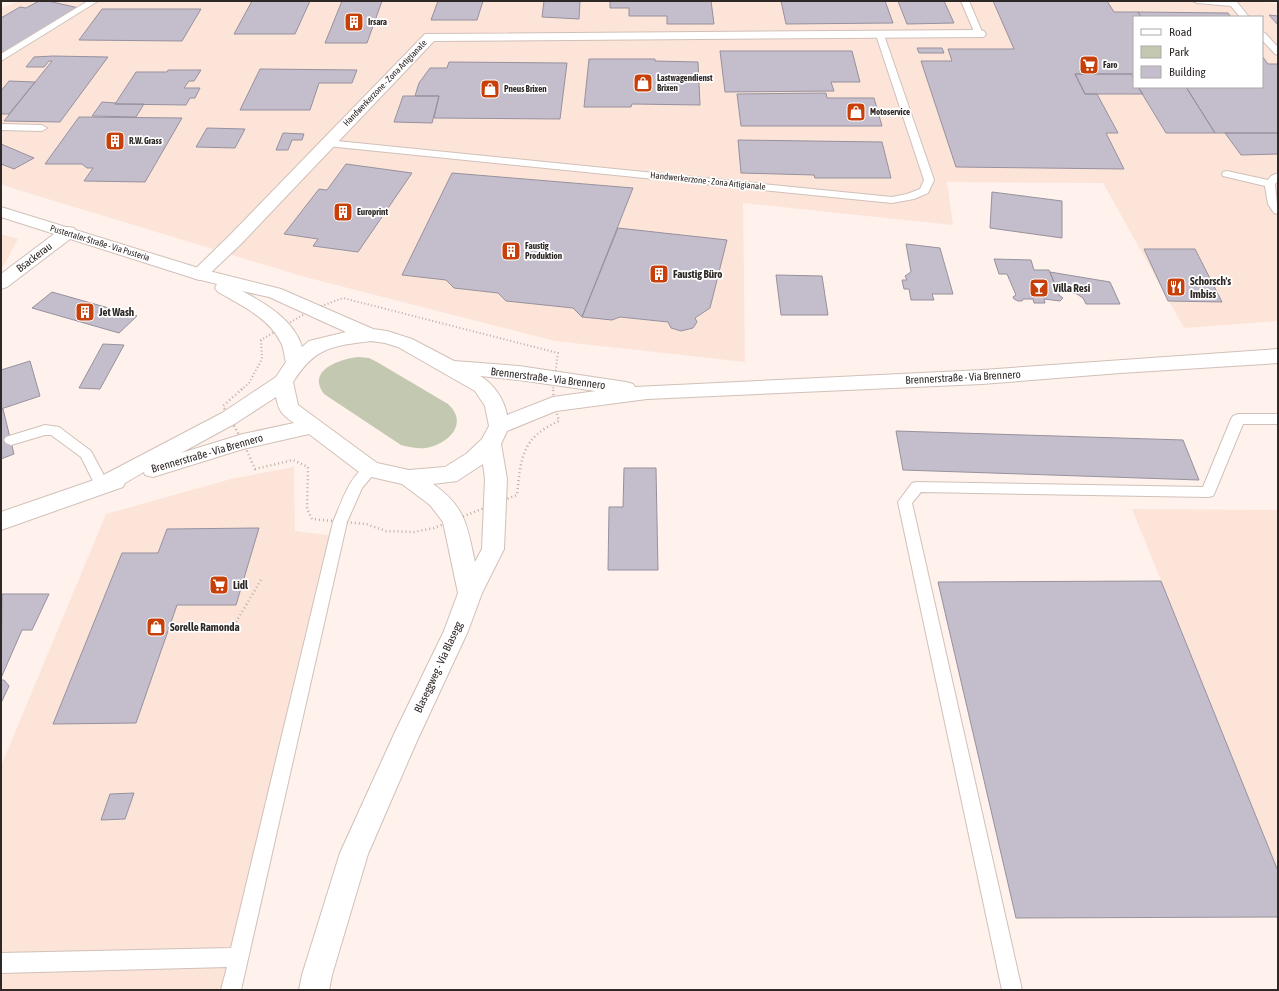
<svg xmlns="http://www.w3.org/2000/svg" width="1279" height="991" font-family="'Asap Condensed',sans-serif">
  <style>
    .built { fill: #fde4d9; fill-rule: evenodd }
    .green { fill: #c3c8b0 }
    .building { fill: #c4becc; stroke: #97919e }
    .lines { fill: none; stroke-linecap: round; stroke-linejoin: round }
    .service-casing { stroke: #d0c0b9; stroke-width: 2 }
    .minor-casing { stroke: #d0c0b9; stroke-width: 2 }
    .secondary-casing { stroke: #d0c0b9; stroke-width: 2 }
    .path-far1 { stroke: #baafaa; stroke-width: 2; stroke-dasharray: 1 2.5; stroke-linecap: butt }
    .path { stroke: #baafaa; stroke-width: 2.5; stroke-dasharray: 1 3; stroke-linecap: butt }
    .service { fill: #fff; fill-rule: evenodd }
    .minor { fill: #fff; fill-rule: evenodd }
    .secondary { fill: #fff; fill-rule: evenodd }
    .labels { text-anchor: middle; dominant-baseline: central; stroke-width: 3.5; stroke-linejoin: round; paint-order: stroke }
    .far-poi-label { font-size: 9px; font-weight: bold; fill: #2e2826; stroke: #fff; text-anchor: start }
    .far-street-label { font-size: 9px; fill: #2e2826; stroke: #fff }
    .street-label { font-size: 11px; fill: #2e2826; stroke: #fff }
    .poi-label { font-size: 11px; font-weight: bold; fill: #2e2826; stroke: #fff; text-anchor: start }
  </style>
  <rect width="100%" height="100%" fill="#fff1eb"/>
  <!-- built -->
  <path class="built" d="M19,1H1251L1278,4V321L1184,328L1103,183L947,182L953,225L743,203L745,362L555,341L305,277L15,189L1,184V8ZM1134,17H1262V87H1134Z
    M1,234L18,239L1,270Z
    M294,467L295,531L336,536L231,990H1V766L106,514L231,479Z
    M1132,509L1278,510V870Z"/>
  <!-- green -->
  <path class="green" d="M358,357L369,358L377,362L448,404C469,423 449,444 426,448C418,449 409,447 401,445L324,394C306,370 340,359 358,357Z"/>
  <!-- building -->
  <path class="building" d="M39,1H48L79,8L1,54V18L20,7L26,8Z
    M252,1H310L295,34H234Z
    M342,1H382L367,43H325Z
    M438,1H483L477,20H431Z
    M544,1H580L579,19L542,17Z
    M610,1H711L714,24H667V16H629V8H610Z
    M781,1H885L893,23L786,24Z
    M898,1H944L954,23L907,24Z
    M993,1H1107L1114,12H1138L1141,17H1134V74H1075L1085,94H1097L1118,133H1106L1124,169L956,167L921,61H952L948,49H1014Z
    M102,9H201L182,41L79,40Z
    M1138,12L1228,13L1231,17H1141Z
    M1269,15L1278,16V25Z
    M917,48H942L944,53H919Z
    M720,51H852L860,82H831L834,91L725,92Z
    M1262,56L1268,64H1278V133H1215L1186,87H1262Z
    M34,57L53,56L108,57L60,122L4,121L52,61H49L44,67H26Z
    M589,59H655V61L698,62L700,105L632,104L631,107H584Z
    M449,62L567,63L560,119L434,118L439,96H415L419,83L430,68H447Z
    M260,69L357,70L352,83H319L310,110H240Z
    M168,70H201L194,81H189L184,88H200L195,98H190L186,105L115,104L136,72H167Z
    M1075,74H1131L1134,79V87H1138L1143,94H1085Z
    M9,81L35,82L9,114H1V91Z
    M1138,87H1186L1215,133H1166Z
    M826,93L827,98H874L882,126H741L737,94Z
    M403,96H439L432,123L394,122Z
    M102,102L116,103L115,104H144L136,117L92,116Z
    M79,117L182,118L145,182L84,181L93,168H87L82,164H45Z
    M207,128L245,129L235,148L196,147Z
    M283,133L304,134L302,140H292L288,150H276Z
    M1225,133H1278V154L1241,155Z
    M738,140L882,142L891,178H815L814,175L741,173Z
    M1,144L34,158L14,169L1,164Z
    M346,164L412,173L358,252L313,246L318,239L284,234L319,189L327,190Z
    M452,173L633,188L582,317L573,308L506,301L498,293L454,288L446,280L402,275Z
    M992,192L1062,201V238L990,228Z
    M618,228L727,240L710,308L695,318L697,322L693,328L681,331L671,328L668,322L620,317L612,320L582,317Z
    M906,244L940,248L953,294H932L934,300H911L909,289H904L902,280H907L905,276L911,272Z
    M1144,249H1195L1222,302L1168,301Z
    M994,259L1031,260L1034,270H1049L1059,295L1063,298L1060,301L1044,299L1045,303H1034L1033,299H1023L1022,301H1018L1014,299L1013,297L1016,295L1007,274H999Z
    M1050,272L1110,282L1120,304H1086L1083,298L1077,294L1070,292H1058Z
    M776,275L822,276L828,315H781Z
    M52,292L137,316L119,333L32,308Z
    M103,344L124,345L100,389L79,388Z
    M30,361L40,396L1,409V370Z
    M1,409H3L14,454L1,459Z
    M896,431L1183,440L1199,480L903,470Z
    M624,468H656L658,570H608L609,507H623Z
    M259,528L236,605H177L136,723L53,724L122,553H158L167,529Z
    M1161,581L1278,871V917L1016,918L938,582Z
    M2,594H49L32,630H22L1,678Z
    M1,680H4L9,686L1,703Z
    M134,793L125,819L101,820L110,794Z"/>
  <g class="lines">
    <defs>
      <path id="service" d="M88,1H98L1,61V54Z
        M961,1H969L983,34L982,36L979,37L975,34Z
        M1193,1L1237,2L1249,17H1240L1231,6L1197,3Z
        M880,32L884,35L934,180L928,193L914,199L892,203L327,146L322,143L327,140L892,197L907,194L920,189L924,180L876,35Z
        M1262,32L1265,33L1278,47V55L1275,54L1262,40Z
        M1,124L42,125L47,128L42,131L1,130Z
        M1227,171L1268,180L1271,176L1278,173V181L1275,184L1278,214L1274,213L1268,204L1265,186L1223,176L1222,174L1223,172Z
        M1238,414H1278V424H1243L1215,492L1213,496L1208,497L921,492L912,503L1022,990H1002L898,502L912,483L917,482L1203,487L1231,419L1233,416Z
        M45,425L59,427L91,451L109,485L107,489L102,490L97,489L81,457L51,435H45L11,445L6,443L4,440L6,437Z
        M371,464L376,465L378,469L362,488L347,522L241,990H221L227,967L1,973V953L231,948L333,522C341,504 351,470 371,464Z"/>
      <path id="minor" d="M979,30L984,31L986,34L984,37L434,41L241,244L205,278L199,280L193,278L190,274L229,236L425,34Z
        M68,227L74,228L77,232L74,236L7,287L1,289V274L62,228Z"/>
      <path id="secondary" d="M1,207L205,270L281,289L373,329L387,331L412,339L454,361L519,366L626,382L633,384L635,387L982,370L1278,349V363L1120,373L982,384L647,399L556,411L507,431L501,444L507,479L504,549L482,593L468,631L416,743L368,854L332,975L329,990H299L302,975L340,853L395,732L444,631L458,593L443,522L430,505L402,484L363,475L309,434L243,449L153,477L145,475L144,472L125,483L123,487L1,530V512L94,480L222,413L276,377L286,362C284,355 284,347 280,341C269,318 239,304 218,292L215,288L217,284L193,278L1,217ZM242,291L269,297L346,332L309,341L302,347C294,320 265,303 242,291ZM371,341L385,343L398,347L475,391L485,406L489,426L482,439L466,454L445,467L409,470L377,463L298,405L293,382C315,347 332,346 371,341ZM480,376L519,380L596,391L553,397L507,415C504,399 494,384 480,376ZM276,397C279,412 282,414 294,423L243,434L181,453L236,423ZM483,464L485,479L482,549L475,562C467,526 466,507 433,484L457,481Z"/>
    </defs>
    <!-- service casing -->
    <use href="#service" class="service-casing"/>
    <!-- minor casing -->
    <use href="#minor" class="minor-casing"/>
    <!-- secondary casing -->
    <use href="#secondary" class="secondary-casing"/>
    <!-- path-far1 -->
    <path class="path-far1" d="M241,390L249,383L262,359L261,340L311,310L343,298L558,353L553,390"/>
    <!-- path -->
    <path class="path" d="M242,389L223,406L243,442L255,469L293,460L308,467L307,509L312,519L366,524L386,531L414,532L434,528L517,495C521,458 521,438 559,421L554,403L553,389
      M236,622L261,580"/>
    <!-- service -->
    <use href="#service" class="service"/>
    <!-- minor -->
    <use href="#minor" class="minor"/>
    <!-- secondary -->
    <use href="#secondary" class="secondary"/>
  </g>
  <!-- icons -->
  <defs>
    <symbol id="building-square" viewBox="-11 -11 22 22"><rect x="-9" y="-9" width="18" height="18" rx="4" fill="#c74009" stroke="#fff"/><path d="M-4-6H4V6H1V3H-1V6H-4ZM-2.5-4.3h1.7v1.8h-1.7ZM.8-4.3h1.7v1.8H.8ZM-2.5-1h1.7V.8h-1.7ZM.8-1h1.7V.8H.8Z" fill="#fff"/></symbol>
    <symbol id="supermarket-square" viewBox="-11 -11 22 22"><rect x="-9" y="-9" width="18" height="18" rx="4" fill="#c74009" stroke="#fff"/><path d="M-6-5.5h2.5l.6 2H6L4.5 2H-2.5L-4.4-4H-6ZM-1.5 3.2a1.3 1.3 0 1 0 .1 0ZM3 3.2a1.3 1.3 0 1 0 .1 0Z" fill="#fff"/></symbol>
    <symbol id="shop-square" viewBox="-11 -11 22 22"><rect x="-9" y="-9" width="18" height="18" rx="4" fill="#c74009" stroke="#fff"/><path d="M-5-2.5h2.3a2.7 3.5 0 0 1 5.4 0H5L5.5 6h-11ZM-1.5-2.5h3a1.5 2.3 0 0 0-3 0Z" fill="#fff"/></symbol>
    <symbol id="restaurant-square" viewBox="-11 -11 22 22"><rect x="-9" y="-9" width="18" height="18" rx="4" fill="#c74009" stroke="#fff"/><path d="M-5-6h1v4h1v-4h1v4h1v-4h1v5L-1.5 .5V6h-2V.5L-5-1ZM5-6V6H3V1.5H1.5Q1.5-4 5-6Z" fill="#fff"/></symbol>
    <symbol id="bar-square" viewBox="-11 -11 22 22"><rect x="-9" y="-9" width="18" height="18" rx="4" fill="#c74009" stroke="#fff"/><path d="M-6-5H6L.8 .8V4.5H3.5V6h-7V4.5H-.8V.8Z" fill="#fff"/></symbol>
  </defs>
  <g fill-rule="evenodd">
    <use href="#building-square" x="343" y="11" width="22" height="22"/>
    <use href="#supermarket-square" x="1078" y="54" width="22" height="22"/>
    <use href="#shop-square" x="632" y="72" width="22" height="22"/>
    <use href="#shop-square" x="479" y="78" width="22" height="22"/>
    <use href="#shop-square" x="845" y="101" width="22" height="22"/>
    <use href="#building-square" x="104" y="130" width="22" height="22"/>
    <use href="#building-square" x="332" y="201" width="22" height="22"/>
    <use href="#building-square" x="500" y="240" width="22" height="22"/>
    <use href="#building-square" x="648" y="263" width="22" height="22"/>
    <use href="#restaurant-square" x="1165" y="276" width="22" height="22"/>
    <use href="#bar-square" x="1028" y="277" width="22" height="22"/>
    <use href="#building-square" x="74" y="301" width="22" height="22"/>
    <use href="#supermarket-square" x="208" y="574" width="22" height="22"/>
    <use href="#shop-square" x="145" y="616" width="22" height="22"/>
  </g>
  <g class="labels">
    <!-- far-poi labels -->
    <g class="far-poi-label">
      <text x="368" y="22">Irsara</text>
      <text x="1103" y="65">Faro</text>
      <text x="657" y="78">Lastwagendienst<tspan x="657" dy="10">Brixen</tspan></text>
      <text x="504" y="89">Pneus Brixen</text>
      <text x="870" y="112">Motoservice</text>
      <text x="129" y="141">R.W. Grass</text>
      <text x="357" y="212">Europrint</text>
      <text x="525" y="246">Faustig<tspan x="525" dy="10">Produktion</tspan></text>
    </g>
    <!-- far-street labels -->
    <g class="far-street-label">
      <text transform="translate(385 83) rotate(-46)">Handwerkerzone - Zona Artigianale</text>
      <text transform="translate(708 181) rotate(6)">Handwerkerzone - Zona Artigianale</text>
      <text transform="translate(100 243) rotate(17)">Pustertaler Straße - Via Pusteria</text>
    </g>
    <!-- street labels -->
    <g class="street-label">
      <text transform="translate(34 257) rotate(-37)">Bsackerau</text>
      <text transform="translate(963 377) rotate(-3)">Brennerstraße - Via Brennero</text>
      <text transform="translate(548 378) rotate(7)">Brennerstraße - Via Brennero</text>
      <text transform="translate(207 453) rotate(-16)">Brennerstraße - Via Brennero</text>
      <text transform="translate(438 667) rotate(-65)">Blaseggweg - Via Blasegg</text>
    </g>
    <!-- poi labels -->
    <g class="poi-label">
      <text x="673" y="274">Faustig Büro</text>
      <text x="1190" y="281">Schorsch's<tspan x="1190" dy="13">Imbiss</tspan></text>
      <text x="1053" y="288">Villa Resi</text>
      <text x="99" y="312">Jet Wash</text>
      <text x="233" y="585">Lidl</text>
      <text x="170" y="627">Sorelle Ramonda</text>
    </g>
  </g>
  <!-- border -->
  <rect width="1279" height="991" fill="none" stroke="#2e2826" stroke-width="4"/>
  <!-- legend -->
  <rect x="1133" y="16" width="130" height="72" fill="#ffffff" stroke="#aba9a8"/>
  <rect x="1141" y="29" width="20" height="6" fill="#ffffff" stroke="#aba9a8"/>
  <text x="1169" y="36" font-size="12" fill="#2e2826">Road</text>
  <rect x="1141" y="46" width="20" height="12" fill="#c3c8b0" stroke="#aba9a8"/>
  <text x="1169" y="56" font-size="12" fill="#2e2826">Park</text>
  <rect x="1141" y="66" width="20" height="12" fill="#c4becc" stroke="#aba9a8"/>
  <text x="1169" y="76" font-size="12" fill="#2e2826">Building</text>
</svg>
